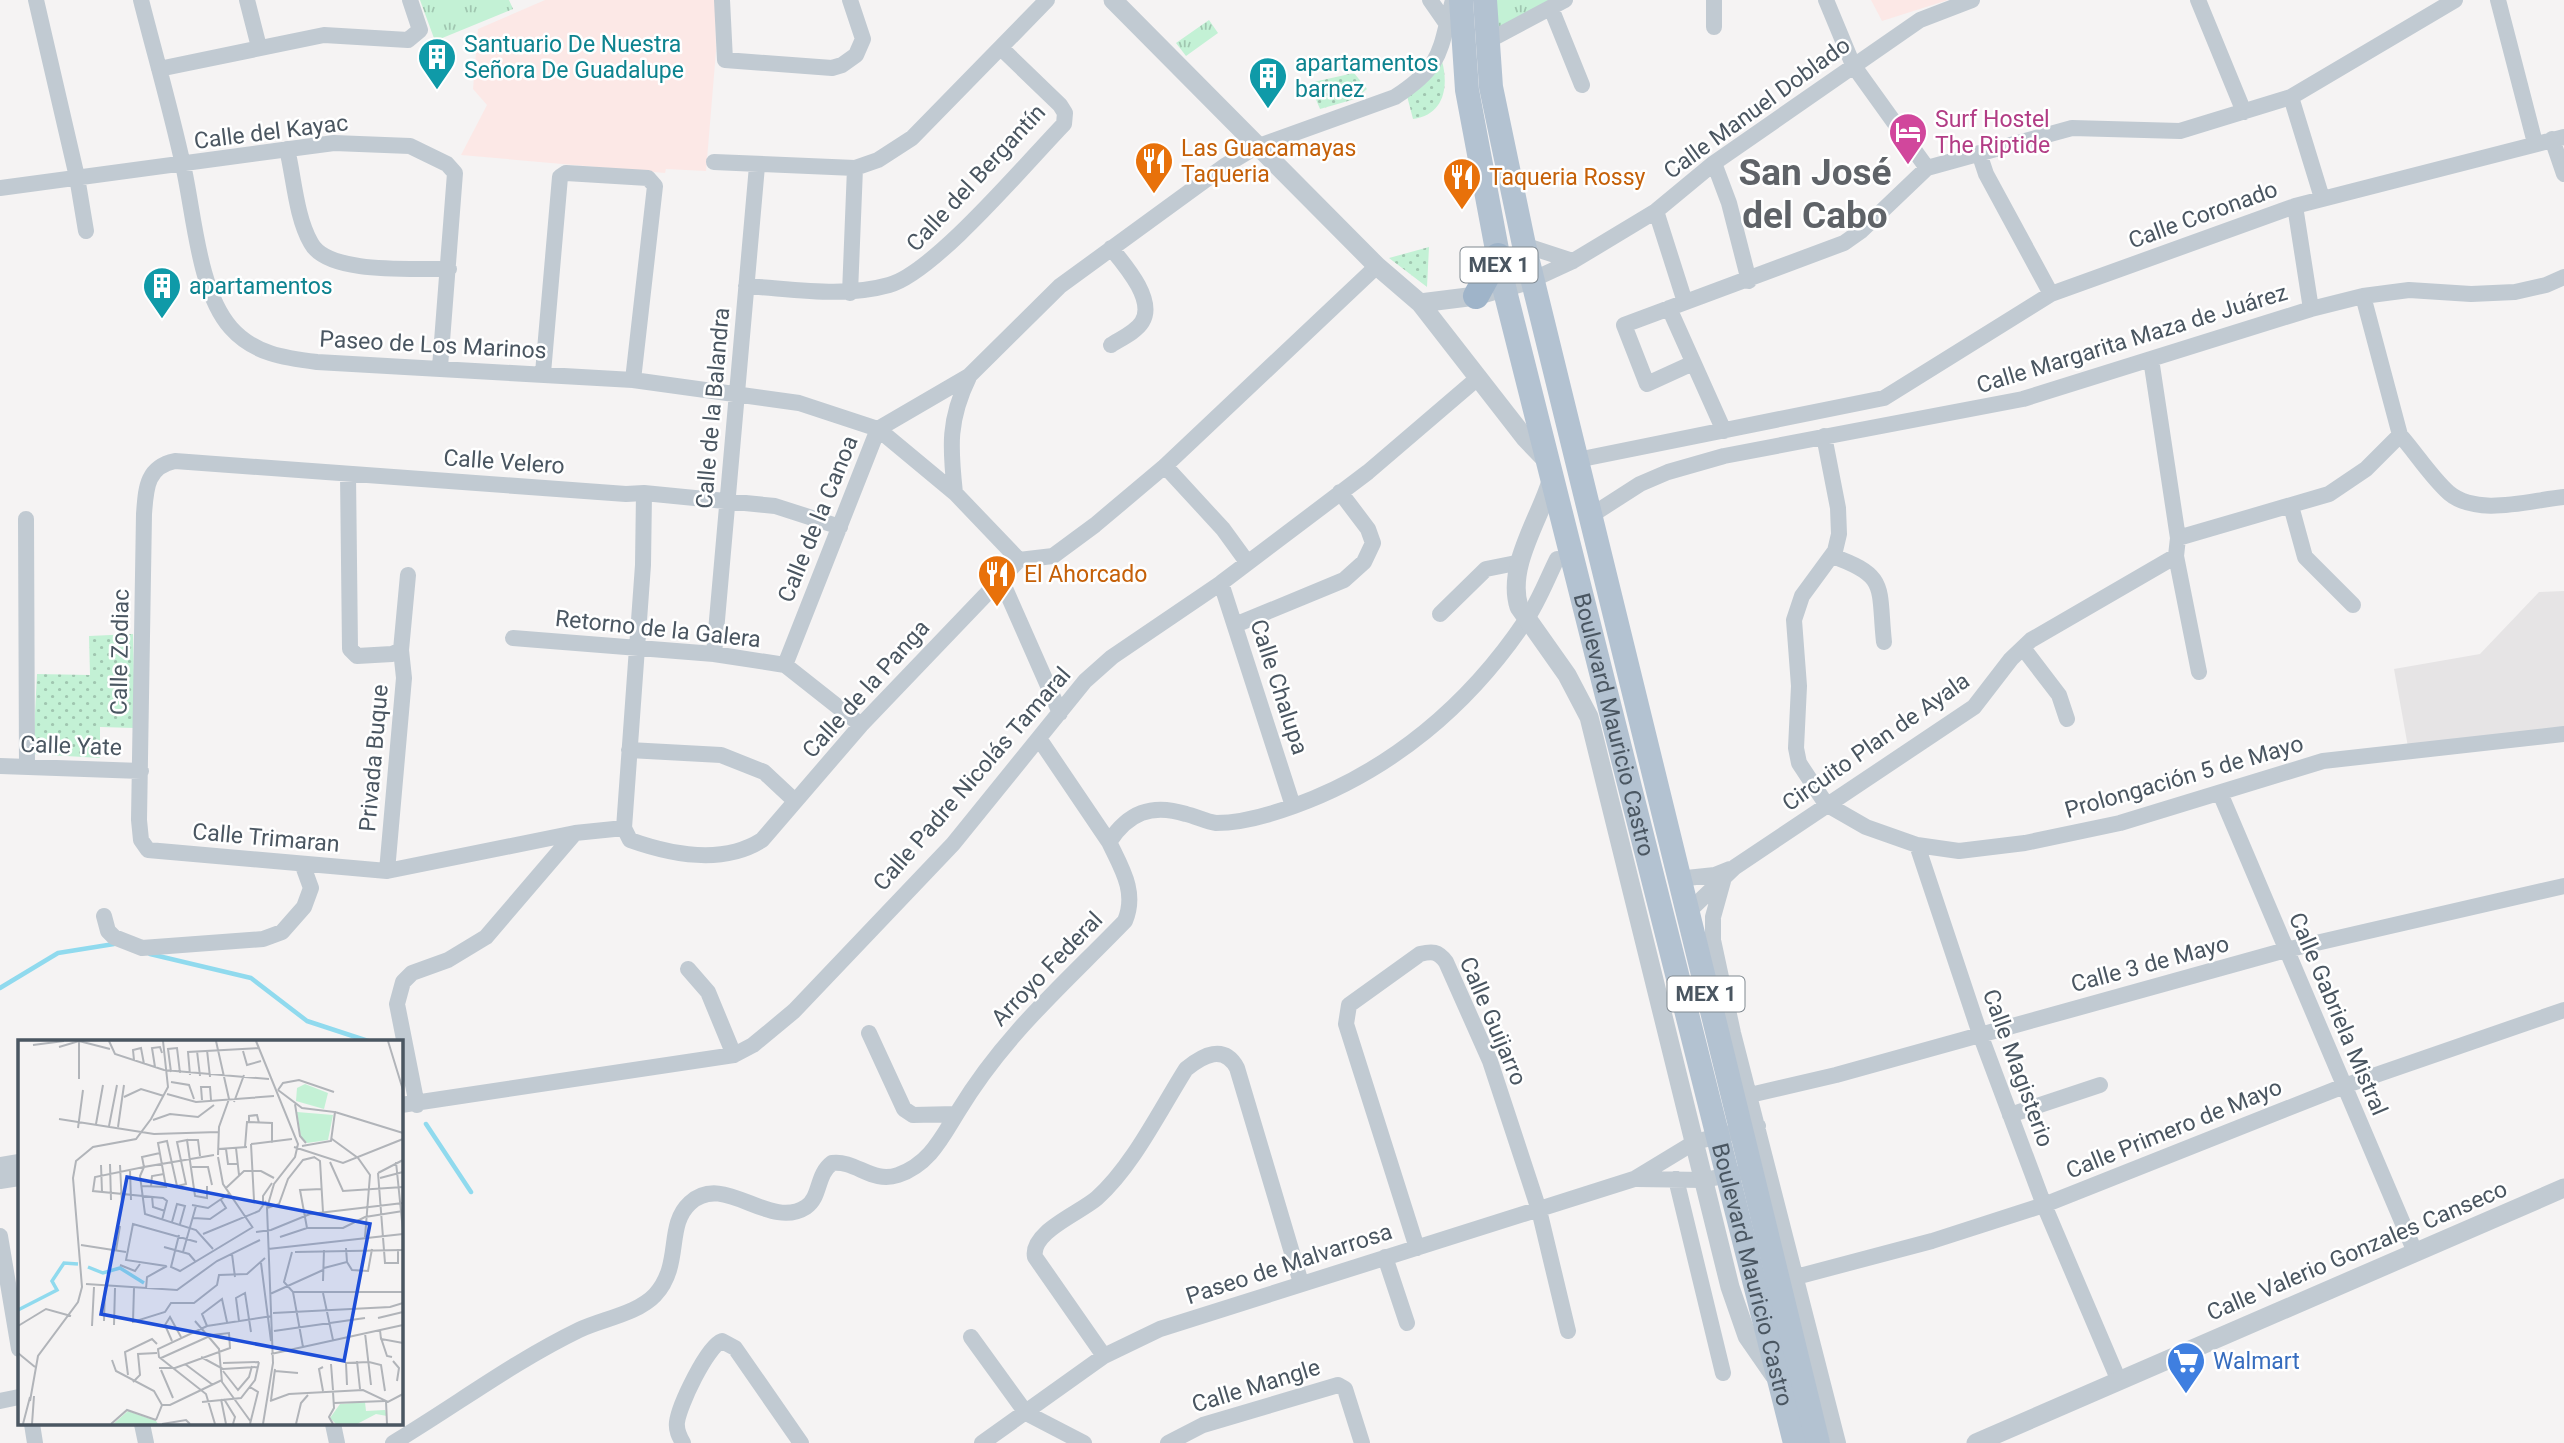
<svg xmlns="http://www.w3.org/2000/svg" width="2564" height="1443" font-family="Roboto,sans-serif">
  <style>
    .education { fill: #e6e4e5 }
    .medical { fill: #fce8e6 }
    .grass { fill: url(#grass-dots) }
    .park { fill: url(#park-tufts) }
    .lines { fill: none; stroke-linecap: round; stroke-linejoin: round }
    .stream { stroke: #90daee; stroke-width: 4.5 }
    .minor { stroke: #c1cad2; stroke-width: 16 }
    .tertiary { stroke: #c1cad2; stroke-width: 19 }
    .primary { stroke: #b3c2d1; stroke-width: 24 }
    .trunk { stroke: #9fb4c9; stroke-width: 26 }
    .labels { text-anchor: middle; dominant-baseline: central; stroke-width: 5; stroke-linejoin: round; paint-order: stroke }
    .shield { fill: #fff; stroke: #808990; stroke-width: 2 }
    .shield-label { font-size: 21px; font-weight: bold; fill: #4a5661 }
    .culture-label { font-size: 23px; fill: #0d838f; stroke: #fff; text-anchor: start }
    .street-label { font-size: 23px; fill: #4a5661; stroke: #fff }
    .hotel-label { font-size: 23px; fill: #b23c85; stroke: #fff; text-anchor: start }
    .food-label { font-size: 23px; fill: #c56008; stroke: #fff; text-anchor: start }
    .shop-label { font-size: 23px; fill: #366cbe; stroke: #fff; text-anchor: start }
    .town-label { font-size: 37px; font-weight: bold; fill: #5f6368; stroke: #fff }
    .inset-river { fill: none; stroke: #90daee; stroke-width: 3.5 }
    .inset-road { fill: none; stroke: #b1b4b9; stroke-width: 2 }
    .view { fill: #1d4ed8; fill-opacity: 0.15; stroke: #1d4ed8; stroke-width: 3.5 }
    .inset-edge { fill: none; stroke: #4a5661; stroke-width: 3.5 }
  </style>
  <defs>
    <pattern id="grass-dots" width="8" height="8" patternUnits="userSpaceOnUse" patternTransform="scale(1.75)"><rect width="8" height="8" fill="#c3f1d5"/><path d="M2 2h.1M6 6h.1" fill="none" stroke="#a0c6b0" stroke-width="1.8" stroke-linecap="round"/></pattern>
    <pattern id="park-tufts" width="24" height="20" patternUnits="userSpaceOnUse" patternTransform="scale(1.75)"><rect width="24" height="20" fill="#c3f1d5"/><path d="M3 7l-1-3M5 7V3M7 7l1-3M15 17l-1-3M17 17v-4M19 17l1-3" fill="none" stroke="#a0c6b0"/></pattern>
  </defs>
  <rect width="100%" height="100%" fill="#f5f3f3"/>
  <!-- education -->
  <path class="education" d="M2564,591V730L2408,747L2394,669L2480,654L2539,592Z"/>
  <!-- medical -->
  <path class="medical" d="M545,0H715L716,51L706,171L666,169L665,173L461,155L487,105L473,89L478,29Z
    M1871,0H1948L1882,21Z"/>
  <!-- grass -->
  <path class="grass" d="M1442,61C1449,87 1444,115 1413,119L1406,92Z
    M1354,73L1367,89L1355,99L1320,109L1309,83Z
    M1429,247L1427,287L1389,258Z
    M133,634L135,728L100,727V758L33,754L37,674L90,675L89,636Z"/>
  <!-- park -->
  <path class="park" d="M420,0H509L513,9L435,41Z
    M1493,0H1557L1493,33Z
    M1209,20L1218,33L1186,56L1176,43Z"/>
  <g class="lines">
    <!-- stream -->
    <path class="stream" d="M150,954L251,978L307,1021L371,1042
      M0,988L58,953L114,944
      M426,1124L471,1192"/>
    <!-- minor -->
    <path class="minor" d="M36,0L77,177L86,231
      M141,0C155,55 171,110 183,165C194,212 198,291 231,328C254,354 285,358 317,362L633,380L799,403L878,429L955,493L1019,560
      M247,0L259,47
      M722,0L725,60L832,68L842,65L856,55L863,39L850,0
      M1430,0L1446,23
      M1826,0L1853,65L1927,168
      M2198,0L2244,112
      M2498,0L2535,143
      M1551,8L1582,85
      M1714,27V0
      M1486,42L1565,0
      M159,69L324,35L408,40L420,30L410,0
      M2291,97L2322,198
      M2552,139L2564,174
      M287,149C294,178 296,217 311,243C328,275 415,268 449,269
      M1979,153L1986,174L2051,294
      M714,162L855,168L878,160L912,138L1047,0
      M1714,163L1729,203L1749,281
      M0,188L334,143L410,146L447,164L455,173L440,367
      M2295,206L2311,309
      M1656,211L1685,302
      M1524,245L1573,261
      M1534,279L1573,261L1656,211L1714,163L1920,20L1972,0
      M746,286C794,289 843,298 889,285C934,273 1027,162 1064,124L1065,113L1060,105L1002,49
      M850,293L855,168
      M1669,308L1724,431
      M1111,345C1120,339 1136,332 1142,322C1156,300 1124,264 1111,248
      M2151,359L2178,538L2176,556L2199,672
      M1693,363L1647,384L1624,325L1844,243L1861,231L1927,168L2072,128L2180,131L2291,97L2455,0
      M543,373L560,177L566,173L648,178L655,186L633,380
      M878,429L969,376L1060,286L1226,165L1256,147L1395,97C1444,65 1439,51 1453,0
      M2400,435C2416,453 2431,477 2449,493C2478,517 2530,500 2564,497
      M1824,436L1838,508L1839,534L1835,551L1802,596L1794,620L1799,686L1796,748L1799,763L1826,804L1866,827L1917,845L1959,851L2025,843L2120,823L2323,761L2564,734
      M1577,460L1884,398L2051,294L2295,206L2564,137
      M1165,466L1223,529L1247,562
      M348,474L350,649L357,656L392,654L401,650L408,575
      M644,493L643,565L624,828L630,840C672,855 723,865 762,840L861,725L1019,560L1053,556L1095,525L1165,466L1377,266
      M955,493C950,447 948,420 969,377
      M2291,506L2305,557L2353,605
      M1598,511L1640,484L1668,472L1724,456L2023,399L2311,309L2363,296L2409,290L2471,294L2515,292L2546,285L2564,277
      M26,519L27,766
      M2178,538L2329,494L2366,469L2400,435L2363,296
      M1832,556C1889,576 1878,587 1884,642
      M1000,577L1060,713
      M1221,583L1293,806
      M1440,614L1486,569L1521,562
      M1235,625L1344,580L1364,562L1373,543L1368,529L1340,492
      M513,638L714,654L785,665L861,725
      M2023,648L2059,695L2067,719
      M714,654L757,166
      M785,665L878,429
      M1040,740L1109,842
      M629,750L721,755L764,772L795,801
      M0,766L141,771
      M2220,793L2415,1252
      M575,833L387,871L148,850L141,840L139,820L144,514C146,489 146,467 175,461L626,494L644,493L775,506L840,527
      M1917,845L1980,1034L2044,1205L2119,1381
      M387,871L404,678L401,650
      M1677,879L1715,875L1730,869
      M1723,881L1713,917V940L1733,1033L1838,1443
      M1686,914L1735,867L1974,707L2011,659L2031,640L2176,556
      M104,916L108,931L114,937L142,948L263,939L282,932L304,907L311,888L303,866
      M688,969L708,992L734,1055
      M869,1033L904,1109L913,1115L956,1114
      M1750,1095L1836,1075L2286,950L2564,886
      M401,1105L734,1055L753,1045L794,1011L953,844L1085,681L1112,657L1221,583L1368,472L1479,377
      M417,1105L397,1004L403,982L412,973L448,960L486,937L575,833L624,828
      M2010,1115L2100,1085
      M0,1165L19,1162
      M1637,1179L1703,1180L1736,1174
      M1676,1179L1723,1373
      M0,1181L19,1178
      M0,1236L19,1349
      M1417,1248L1346,1024L1349,1005L1420,954C1432,951 1438,951 1446,962L1490,1061L1539,1210L1568,1331
      M1385,1257L1407,1323
      M1796,1277L1932,1241L2044,1205L2344,1086L2564,1010
      M971,1337L1026,1413L1084,1443
      M1104,1356L1035,1257C1030,1232 1080,1213 1097,1198C1133,1166 1160,1110 1186,1069C1203,1055 1224,1044 1237,1068L1301,1283
      M0,1401L19,1397
      M32,1424L35,1443
      M142,1424L146,1443
      M333,1424L337,1443
      M393,1443C455,1406 513,1362 579,1330C602,1319 637,1314 655,1295C683,1264 665,1226 690,1203C724,1171 769,1231 806,1207C821,1197 816,1175 832,1163C856,1160 872,1184 898,1175C930,1164 942,1137 959,1110C1005,1034 1064,984 1125,921C1137,892 1122,869 1109,842C1128,813 1151,803 1186,814C1195,816 1207,822 1216,823C1240,823 1272,814 1294,806C1391,771 1469,705 1526,620C1539,601 1547,579 1557,559
      M683,1443C679,1436 676,1430 677,1422C679,1406 707,1346 722,1341L735,1348L801,1443
      M982,1443L1104,1356L1160,1329L1634,1179L1695,1142L1758,1126
      M1168,1443L1203,1425L1338,1385L1345,1389L1362,1443"/>
    <!-- tertiary -->
    <path class="tertiary" d="M1113,0L1377,266L1420,303L1525,438L1548,462
      M1420,303L1476,296L1534,279
      M1552,478C1541,517 1506,566 1519,607L1567,675L1589,717L1730,1287L1747,1336L1774,1375
      M1976,1443L2564,1188"/>
    <!-- primary -->
    <g class="primary">
      <path id="s1" d="M1461,0L1467,90L1504,287L1795,1443"/>
      <path d="M1485,0L1491,87L1524,245L1818,1443"/>
    </g>
    <!-- trunk -->
    <path class="trunk" d="M1476,296L1498,256"/>
  </g>
  <!-- icons -->
  <defs>
    <symbol id="building-pin" viewBox="-11 -11 22 30"><path d="M0 17L-7.5 6A9.5 9.5 0 1 1 7.5 6Z" fill="#0f9aa8" stroke="#fff"/><path d="M-4-6H4V6H1V3H-1V6H-4ZM-2.5-4.3h1.7v1.8h-1.7ZM.8-4.3h1.7v1.8H.8ZM-2.5-1h1.7V.8h-1.7ZM.8-1h1.7V.8H.8Z" fill="#fff"/></symbol>
    <symbol id="hotel-pin" viewBox="-11 -11 22 30"><path d="M0 17L-7.5 6A9.5 9.5 0 1 1 7.5 6Z" fill="#d1479c" stroke="#fff"/><path d="M-6-4.5h1.5V1H6V5H4.5V3h-9V5H-6ZM-4 0a1.8 1.8 0 1 1 3.6 0ZM.5 0V-2.5h3Q6-2.5 6 0Z" fill="#fff"/></symbol>
    <symbol id="restaurant-pin" viewBox="-11 -11 22 30"><path d="M0 17L-7.5 6A9.5 9.5 0 1 1 7.5 6Z" fill="#e8710a" stroke="#fff"/><path d="M-5-6h1v4h1v-4h1v4h1v-4h1v5L-1.5 .5V6h-2V.5L-5-1ZM5-6V6H3V1.5H1.5Q1.5-4 5-6Z" fill="#fff"/></symbol>
    <symbol id="supermarket-pin" viewBox="-11 -11 22 30"><path d="M0 17L-7.5 6A9.5 9.5 0 1 1 7.5 6Z" fill="#3f7fe0" stroke="#fff"/><path d="M-6-5.5h2.5l.6 2H6L4.5 2H-2.5L-4.4-4H-6ZM-1.5 3.2a1.3 1.3 0 1 0 .1 0ZM3 3.2a1.3 1.3 0 1 0 .1 0Z" fill="#fff"/></symbol>
  </defs>
  <g fill-rule="evenodd">
    <use href="#building-pin" x="415" y="35" width="44" height="60"/>
    <use href="#building-pin" x="1246" y="54" width="44" height="60"/>
    <use href="#hotel-pin" x="1886" y="110" width="44" height="60"/>
    <use href="#restaurant-pin" x="1132" y="139" width="44" height="60"/>
    <use href="#restaurant-pin" x="1440" y="155" width="44" height="60"/>
    <use href="#building-pin" x="140" y="264" width="44" height="60"/>
    <use href="#restaurant-pin" x="975" y="552" width="44" height="60"/>
    <use href="#supermarket-pin" x="2164" y="1339" width="44" height="60"/>
  </g>
  <g class="labels">
    <!-- shield labels -->
    <g class="shield">
      <rect x="1460.5" y="247.5" width="77" height="35" rx="5"/>
      <rect x="1667.5" y="976.5" width="77" height="35" rx="5"/>
    </g>
    <g class="shield-label">
      <text x="1499" y="265">MEX 1</text>
      <text x="1706" y="994">MEX 1</text>
    </g>
    <!-- culture labels -->
    <g class="culture-label">
      <text x="464" y="44">Santuario De Nuestra<tspan x="464" dy="26">Señora De Guadalupe</tspan></text>
      <text x="1295" y="63">apartamentos<tspan x="1295" dy="26">barnez</tspan></text>
      <text x="189" y="286">apartamentos</text>
    </g>
    <!-- street labels -->
    <g class="street-label">
      <text transform="translate(1757 108) rotate(-36)">Calle Manuel Doblado</text>
      <text transform="translate(271 132) rotate(-7)">Calle del Kayac</text>
      <text transform="translate(976 178) rotate(-47)">Calle del Bergantín</text>
      <text transform="translate(2203 215) rotate(-20)">Calle Coronado</text>
      <text transform="translate(2132 339) rotate(-17)">Calle Margarita Maza de Juárez</text>
      <text transform="translate(433 345) rotate(3)">Paseo de Los Marinos</text>
      <text transform="translate(713 408) rotate(-85)">Calle de la Balandra</text>
      <text transform="translate(504 462) rotate(4)">Calle Velero</text>
      <text transform="translate(818 519) rotate(-68)">Calle de la Canoa</text>
      <text transform="translate(658 629) rotate(6)">Retorno de la Galera</text>
      <text transform="translate(120 652) rotate(-89)">Calle Zodiac</text>
      <text transform="translate(1279 687) rotate(72)">Calle Chalupa</text>
      <text transform="translate(866 689) rotate(-48)">Calle de la Panga</text>
      <text stroke="none"><textPath href="#s1" startOffset="742">Boulevard Mauricio Castro</textPath></text>
      <text transform="translate(1876 742) rotate(-35)">Circuito Plan de Ayala</text>
      <text transform="translate(71 746) rotate(2)">Calle Yate</text>
      <text transform="translate(374 758) rotate(-85)">Privada Buque</text>
      <text transform="translate(2184 777) rotate(-16)">Prolongación 5 de Mayo</text>
      <text transform="translate(972 779) rotate(-49)">Calle Padre Nicolás Tamaral</text>
      <text transform="translate(266 838) rotate(5)">Calle Trimaran</text>
      <text transform="translate(2150 964) rotate(-15)">Calle 3 de Mayo</text>
      <text transform="translate(1047 969) rotate(-46)">Arroyo Federal</text>
      <text transform="translate(2338 1014) rotate(67)">Calle Gabriela Mistral</text>
      <text transform="translate(1493 1021) rotate(67)">Calle Guijarro</text>
      <text transform="translate(2018 1068) rotate(70)">Calle Magisterio</text>
      <text transform="translate(2174 1129) rotate(-22)">Calle Primero de Mayo</text>
      <text transform="translate(2357 1251) rotate(-23)">Calle Valerio Gonzales Canseco</text>
      <text transform="translate(1289 1264) rotate(-18)">Paseo de Malvarrosa</text>
      <text stroke="none"><textPath href="#s1" startOffset="1309">Boulevard Mauricio Castro</textPath></text>
      <text transform="translate(1256 1386) rotate(-17)">Calle Mangle</text>
    </g>
    <!-- hotel labels -->
    <g class="hotel-label">
      <text x="1935" y="119">Surf Hostel<tspan x="1935" dy="26">The Riptide</tspan></text>
    </g>
    <!-- food labels -->
    <g class="food-label">
      <text x="1181" y="148">Las Guacamayas<tspan x="1181" dy="26">Taqueria</tspan></text>
      <text x="1489" y="177">Taqueria Rossy</text>
      <text x="1024" y="574">El Ahorcado</text>
    </g>
    <!-- shop labels -->
    <g class="shop-label">
      <text x="2213" y="1361">Walmart</text>
    </g>
    <!-- town labels -->
    <g class="town-label">
      <text x="1815" y="172">San José<tspan x="1815" dy="43">del Cabo</tspan></text>
    </g>
  </g>
  <!-- overview -->
  <g transform="translate(18 1040)">
    <rect width="385" height="385" fill="#f5f3f3"/>
    <path d="M110,371L138,381L140,384H95Z" fill="#c3f1d5"/>
    <path d="M347,362L348,371L367,370L369,376L358,374L339,384H318L312,378L322,364Z" fill="#c3f1d5"/>
    <path d="M287,44L310,53L306,69L278,61L279,48ZM279,72L315,75L310,100L289,103L283,97Z" fill="#c3f1d5"/>
    <path class="inset-river" d="M70,227L85,233L102,228L126,243M0,270L39,250L34,241L46,223L60,224"/>
    <path class="inset-road" d="M61,1L92,9M91,1L97,14L146,30L251,39M198,1L211,59L201,87L200,115M238,1L280,104L277,117L256,144L249,168L255,323L245,384M370,1L385,50M15,5L46,1M41,7L61,1V39M189,10L192,37M179,11L182,36M225,11L229,25L243,21M116,20L115,10L123,8L126,24M137,27L134,8L142,7L144,13M153,32L150,9L159,8L162,33M172,35L170,12L241,8M153,42L171,45L176,59M260,50L284,68L317,72L313,101L284,106M260,50L265,43L281,40L316,52M149,54L178,62L256,56M106,57L123,49L146,56M184,60L183,47H192L193,60M216,62L226,35M277,64L282,96L288,103M317,72L385,93M41,79L136,94L200,92M135,80L152,74L180,77L196,65M231,82V76L239,75L241,83M78,84L85,45M91,86L99,45M100,87L106,45M60,88L65,50M314,99L340,118L352,135L347,197M169,100H180L182,116M233,104L236,160M233,104L274,99M227,107L229,82L254,83V103M276,107L325,123L385,99M218,108L221,135M200,109L229,107M208,109L210,124H220M142,113L124,117L126,127L77,137L75,151L145,158L149,161L144,180M200,117L205,144L235,188M296,117L302,121L305,172M312,122L325,151L385,147M378,122L385,191M92,124L93,160M83,125L84,152M102,125L104,165M174,127H190L194,145M112,130L113,160M360,133L367,223H380V209M360,133L385,120M362,138L385,132M123,146L148,147L140,103L149,101L159,146L168,144L159,102L169,100L177,156L189,158V146M133,146L134,136L146,134M208,148L226,131H243L256,138M134,156L135,167L147,171M245,164V156L254,143M174,165L190,168L212,153M249,168L261,164L270,139L285,120L297,117M175,178L192,179L208,168L203,160M154,182L159,164L167,166L162,184M289,188L282,150L304,149M238,192L253,190L292,174L385,163M185,194L241,171L248,161M161,195L153,227L162,231L235,187M262,197L289,188H325L347,177L385,171M63,205L108,212M146,207L171,214L177,221M195,209L178,190L127,174L122,136L126,127L196,115M250,209L385,194M98,210L102,186M165,212L178,166M274,212L266,242L275,252H385M277,212L385,210M214,214L217,237M329,222L334,230L350,231L354,209M243,223L253,301M102,225L117,231L122,224M148,226L108,220L115,184L179,202M306,228L329,222L328,208M305,241L306,210M68,244L159,250L199,221L242,200M116,248L115,282L147,272L153,263H176L199,245L201,235L229,234L247,218M128,249L129,237L149,226M275,252L285,307M305,253L315,300M252,254L305,230M255,273L372,267L385,263M360,278L385,272M86,281L87,247M177,281L201,309L204,342L233,382M221,281L218,258L227,253L233,292M96,285L97,248M0,286L28,269L53,276M74,286L76,247M189,286L184,274L204,259L209,282M362,290L363,299L385,303M256,291L347,278M347,293L353,345M363,298L369,316L374,317M154,301L147,285L152,277L163,297M0,313L17,327M253,314L385,285M183,317L205,329L240,327M94,320L98,331L136,351L144,365L138,380M339,321L342,349M375,321L381,328L379,341M205,323L241,322M167,324L195,345M313,324L315,350M141,328H157L212,308L211,293L194,295L143,318M143,330L155,358M205,331L220,350L231,337L234,326M257,331L280,333M110,335L107,312L134,299L139,304M115,342L122,335L120,314L139,313M329,345L328,323L351,322L363,325L367,351M305,351L301,329L305,327M203,359L208,384M206,359L217,377L215,384M253,360L257,329M12,361L20,316L60,262L64,247L55,138L58,121L75,107L118,99L133,79L150,47L145,1M252,361L271,354L345,350L370,362L385,354M368,361L369,384M184,362L223,358L237,340L241,322M316,363L367,361M144,365H152L204,340M5,384L12,357M14,384L16,356M93,384L109,370L138,380M144,384L168,380L172,384M197,384L188,354L141,317L140,309L189,286L254,276M232,384L240,352L232,347M278,384L283,363L290,355M315,384L311,377L316,368L315,352"/>
    <path class="view" d="M109,137L352,184L326,321L83,274Z"/>
    <rect width="385" height="385" class="inset-edge"/>
  </g>
</svg>
